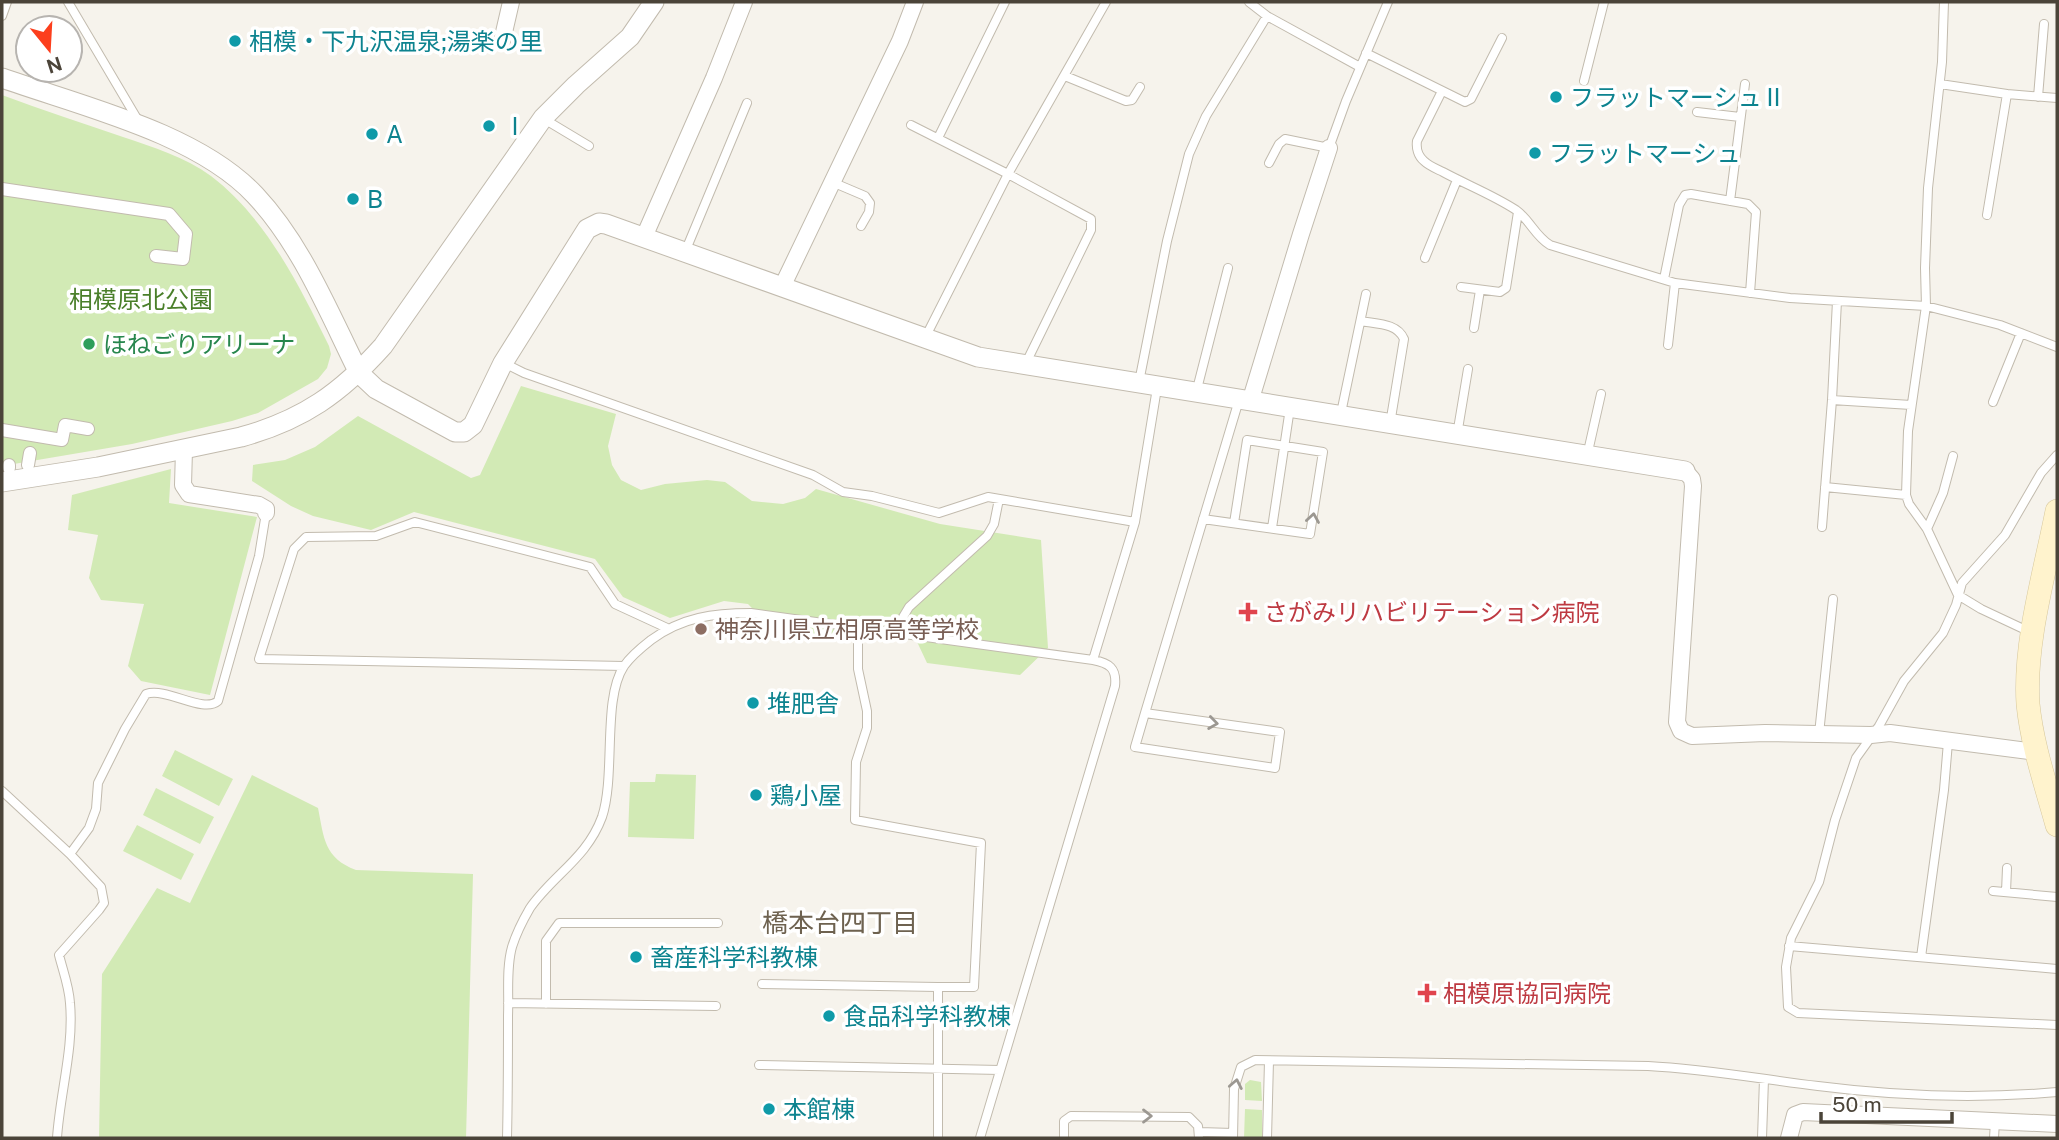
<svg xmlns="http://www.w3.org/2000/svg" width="2059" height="1140" font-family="'Public Sans','Noto Sans JP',sans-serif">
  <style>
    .green { fill: #d2eab5 }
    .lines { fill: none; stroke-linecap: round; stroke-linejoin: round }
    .service-casing { stroke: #c2bbae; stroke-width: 10 }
    .pedestrian-casing { stroke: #c2bbae; stroke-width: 14 }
    .minor-casing { stroke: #c2bbae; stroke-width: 18 }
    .tertiary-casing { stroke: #c2bbae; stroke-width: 21 }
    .secondary-casing { stroke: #d6c79b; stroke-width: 24 }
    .service { stroke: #fff; stroke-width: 8 }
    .pedestrian { stroke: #fff; stroke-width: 12 }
    .minor { stroke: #fff; stroke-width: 16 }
    .tertiary { stroke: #fff; stroke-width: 19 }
    .secondary { stroke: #fff3cd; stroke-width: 23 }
    .oneway { stroke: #9c9892 }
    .culture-dot { fill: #0f9aa8; stroke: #fff; stroke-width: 2.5 }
    .leisure-dot { fill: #2e9e5b; stroke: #fff; stroke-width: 2.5 }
    .health-dot { fill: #e0444e; stroke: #fff; stroke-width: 2.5 }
    .education-dot { fill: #8d6e63; stroke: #fff; stroke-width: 2.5 }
    .labels { text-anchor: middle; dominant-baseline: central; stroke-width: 7; stroke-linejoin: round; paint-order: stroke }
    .culture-label { font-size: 24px; fill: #0d838f; stroke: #fff; text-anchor: start }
    .park-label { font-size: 24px; fill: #4a7f2a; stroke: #fff }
    .leisure-label { font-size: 24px; fill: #27864d; stroke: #fff; text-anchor: start }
    .health-label { font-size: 24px; fill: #be3a42; stroke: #fff; text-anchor: start }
    .education-label { font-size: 24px; fill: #785e54; stroke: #fff; text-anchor: start }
    .neighbourhood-label { font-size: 26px; fill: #6e6250; stroke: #fff }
  </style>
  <rect width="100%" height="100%" fill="#f6f3ec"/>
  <!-- green -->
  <path class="green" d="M2,95C42,110 83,123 123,137C153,147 185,157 211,176C266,218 299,285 329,346L331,354L327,368L318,379L258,413L232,421L132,444L2,466Z
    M521,386L616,414L608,446L612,465L621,480L641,490L665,484L707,480L725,482L752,501L783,504L805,498L816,489L940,524L1041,540L1048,648L1020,675L927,663L911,629L847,620L833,641L777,634L748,604L724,601L670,618L623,597L595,559L414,512L371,530L313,516L291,506L252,481L253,465L285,460L315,447L358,416L471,478L480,475Z
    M171,469L169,503L257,517L210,695L141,681L128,666L144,604L101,600L89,578L98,535L68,530L72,495Z
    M175,750L233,779L219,806L162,776Z
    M656,774L696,775L694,839L628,837L630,782H655Z
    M252,775L318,808C324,838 324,858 356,870L473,874L466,1138H99L102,974L157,888L190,903Z
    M156,788L214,817L200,844L143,815Z
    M137,825L194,854L181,880L123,851Z
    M1250,1080L1261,1082L1262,1101L1245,1100V1084Z
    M1245,1109L1262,1110V1138H1244Z"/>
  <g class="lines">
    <defs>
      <path id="service" d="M68,2L139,122
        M1249,2L1267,16L1360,67
        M1944,2L1942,62L1928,188L1925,268L1926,306L1908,431L1906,495L1909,504L1927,529L1958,595L1981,609L2030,632
        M2,16L7,2
        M1366,53L1465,102L1471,99L1502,38
        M1065,76L1126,101L1132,100L1140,87
        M1584,81L1604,2
        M1940,84L2007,94L2057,98
        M1442,91L1417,141C1416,148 1418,156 1424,161C1429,166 1437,169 1443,172C1467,185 1493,195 1516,210C1530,220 1535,236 1550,245L1675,283L1790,298L1926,306L2000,325L2057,347
        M2038,97L2044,24
        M1697,112L1740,117
        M544,119L589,146
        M911,125L1008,174L1091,219V230L1025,365
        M938,138L1005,2
        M1269,163L1279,144L1285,139L1329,148L1346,101L1388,2
        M832,182L865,196L870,203L869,212L861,226
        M1730,201L1745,84
        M1987,215L2007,94
        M685,252L747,103
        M1425,258L1457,180
        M1664,279L1679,205L1685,195L1691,194L1748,204L1756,212L1750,293
        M1461,287L1500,292L1506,288L1518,212
        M1361,321C1377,324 1397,323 1404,339L1390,424
        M1474,328L1480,290
        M925,338L1008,174L1106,2
        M1668,345L1675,283
        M504,363L524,373L813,475L843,492L872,496L939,513L988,497L1135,522
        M1139,382L1167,241L1189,154L1206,116L1267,16
        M1196,393L1228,268
        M1832,400L1911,405
        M1993,402L2021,333
        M1341,413L1366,294
        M1457,435L1468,369
        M2057,455L2041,473L2005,535L1962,583L1956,605L1943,633L1904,681L1879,726L1856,758L1835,820L1819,882L1791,938L1786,967L1788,1007L1798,1013L2057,1025
        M1587,456L1601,394
        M1825,487L1906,495
        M1203,519L1310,534L1323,452L1247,440L1234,523
        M1822,527L1832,400L1837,301
        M1272,528L1290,408
        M1927,529L1943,493L1953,456
        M858,628V669L867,711V728L856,762L855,820L981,843L974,987H938V1138
        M900,634L903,617L909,607L987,536L994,524L999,499
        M1093,660L1135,522L1157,388
        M624,666L259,659L294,549L306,537L376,536L415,522L590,567L615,604L667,628
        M1145,713L1280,732L1275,768L1135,747L1145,713L1239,400
        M1819,734L1833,599
        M2,791L70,854L101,887L104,903L99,910L59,955C63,971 69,986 70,1003C74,1048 60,1093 57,1138
        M70,854L89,828L96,809L98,783L125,729L146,694C167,687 203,714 218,701L259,556L266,513
        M1993,891L2057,897
        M2006,892L2007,868
        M1789,946L2057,969
        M1921,957L1944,790L1948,742
        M762,984L938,987
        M508,1003L716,1006
        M546,1004V941L559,923H718
        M759,1065L1000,1070
        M1199,1132L1233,1133
        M507,1138C508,1097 508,1057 508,1016C509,994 506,968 512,947C516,934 523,920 530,908C553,875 587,858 602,817C616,775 602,699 624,666C631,656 642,647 651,640C682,617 714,613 751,613L1093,660C1109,663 1117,668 1115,686L980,1138
        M1064,1138V1121L1071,1116L1189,1117L1198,1126L1199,1138
        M1233,1138L1234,1089L1241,1067L1255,1060L1648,1066C1705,1069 1761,1079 1818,1086C1896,1096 1978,1099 2057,1092
        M1267,1138L1269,1061
        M1762,1138L1764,1079
        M1994,1138L1995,1121"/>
      <path id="pedestrian" d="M2,189L169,214L186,234L183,259L156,256
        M2,430L62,440L65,425L88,429
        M28,465L30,453
        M9,468V465"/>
      <path id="minor" d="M502,41L511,2
        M644,237L714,78L744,2
        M782,287L900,41L915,2
        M1250,402L1301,234L1329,148
        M184,450L183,485L189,494L259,505L266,509V513
        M1685,471L1692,479L1693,486L1677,722L1681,731L1692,736L1765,733L1871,735L1890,733L2036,752
        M1789,1138L1795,1115L1803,1112L2057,1124"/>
      <path id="tertiary" d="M2,78C81,106 197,133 255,195C302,245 329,313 359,373L376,389L455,432H464L473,425L503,363L587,229L599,223L606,224L978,357L1685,471
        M2,482L98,467L241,437C303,420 341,393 383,346L543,118L576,85L630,37L654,2"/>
      <path id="secondary" d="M2057,511C2045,572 2024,642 2028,704C2032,745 2046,785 2057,825"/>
    </defs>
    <!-- service casing -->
    <use href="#service" class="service-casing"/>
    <!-- pedestrian casing -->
    <use href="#pedestrian" class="pedestrian-casing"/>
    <!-- minor casing -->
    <use href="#minor" class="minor-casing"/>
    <!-- tertiary casing -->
    <use href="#tertiary" class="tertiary-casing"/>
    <!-- secondary casing -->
    <use href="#secondary" class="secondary-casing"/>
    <!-- service -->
    <use href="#service" class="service"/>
    <!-- pedestrian -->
    <use href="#pedestrian" class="pedestrian"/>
    <!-- minor -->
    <use href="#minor" class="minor"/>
    <!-- tertiary -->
    <use href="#tertiary" class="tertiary"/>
    <!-- secondary -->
    <use href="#secondary" class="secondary"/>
  </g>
  <!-- one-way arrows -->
  <defs><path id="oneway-chevron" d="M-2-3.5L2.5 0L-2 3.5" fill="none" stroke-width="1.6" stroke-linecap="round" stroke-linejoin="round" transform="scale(1.75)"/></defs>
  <g class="oneway">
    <use href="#oneway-chevron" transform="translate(1313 518) rotate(-81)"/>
    <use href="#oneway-chevron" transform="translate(1213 723) rotate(8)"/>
    <use href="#oneway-chevron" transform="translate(1236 1084) rotate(-79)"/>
    <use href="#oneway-chevron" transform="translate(1147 1116)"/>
  </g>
  <!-- markers -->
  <g class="culture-dot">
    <circle cx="235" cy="41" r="7"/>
    <circle cx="1556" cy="97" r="7"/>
    <circle cx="489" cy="126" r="7"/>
    <circle cx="372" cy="134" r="7"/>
    <circle cx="1535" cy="153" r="7"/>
    <circle cx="353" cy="199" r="7"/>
    <circle cx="753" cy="703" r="7"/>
    <circle cx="756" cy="795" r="7"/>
    <circle cx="636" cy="957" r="7"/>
    <circle cx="829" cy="1016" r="7"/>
    <circle cx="769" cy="1109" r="7"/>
  </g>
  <circle class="leisure-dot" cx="89" cy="344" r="7"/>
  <g class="health-dot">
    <path d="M1244.5 601.5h7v7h7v7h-7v7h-7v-7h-7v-7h7z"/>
    <path d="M1423.5 982.5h7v7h7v7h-7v7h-7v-7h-7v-7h7z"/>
  </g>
  <circle class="education-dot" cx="701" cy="629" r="7"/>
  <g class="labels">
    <!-- culture labels -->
    <g class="culture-label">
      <text x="249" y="41">相模・下九沢温泉;湯楽の里</text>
      <text x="1570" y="97">フラットマーシュⅡ</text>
      <text x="503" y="126">Ⅰ</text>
      <text x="386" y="134">A</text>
      <text x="1549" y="153">フラットマーシュ</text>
      <text x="367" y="199">B</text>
      <text x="767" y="703">堆肥舎</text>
      <text x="770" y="795">鶏小屋</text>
      <text x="650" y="957">畜産科学科教棟</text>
      <text x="843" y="1016">食品科学科教棟</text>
      <text x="783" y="1109">本館棟</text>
    </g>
    <!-- park labels -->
    <g class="park-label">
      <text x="141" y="299">相模原北公園</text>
    </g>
    <!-- leisure labels -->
    <g class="leisure-label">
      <text x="103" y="344">ほねごりアリーナ</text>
    </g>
    <!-- health labels -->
    <g class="health-label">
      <text x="1264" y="612">さがみリハビリテーション病院</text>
      <text x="1443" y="993">相模原協同病院</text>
    </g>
    <!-- education labels -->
    <g class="education-label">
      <text x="715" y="629">神奈川県立相原高等学校</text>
    </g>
    <!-- neighbourhood labels -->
    <g class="neighbourhood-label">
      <text x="840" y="922">橋本台四丁目</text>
    </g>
  </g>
  <!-- border -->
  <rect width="2059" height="1140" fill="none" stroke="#4b4439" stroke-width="7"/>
  <!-- north arrow -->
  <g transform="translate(49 49) rotate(162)"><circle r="33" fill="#ffffff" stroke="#b7b4b0" stroke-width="2"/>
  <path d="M0-5L12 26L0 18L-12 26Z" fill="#fc3f1d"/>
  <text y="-10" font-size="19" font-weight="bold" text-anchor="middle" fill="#4b4439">N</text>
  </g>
  <!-- scale -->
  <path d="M1821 1112v10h131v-10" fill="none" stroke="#4b4439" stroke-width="3.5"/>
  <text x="1832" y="1112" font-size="21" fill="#4b4439" stroke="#ffffff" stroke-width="5" paint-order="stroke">50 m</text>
</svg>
